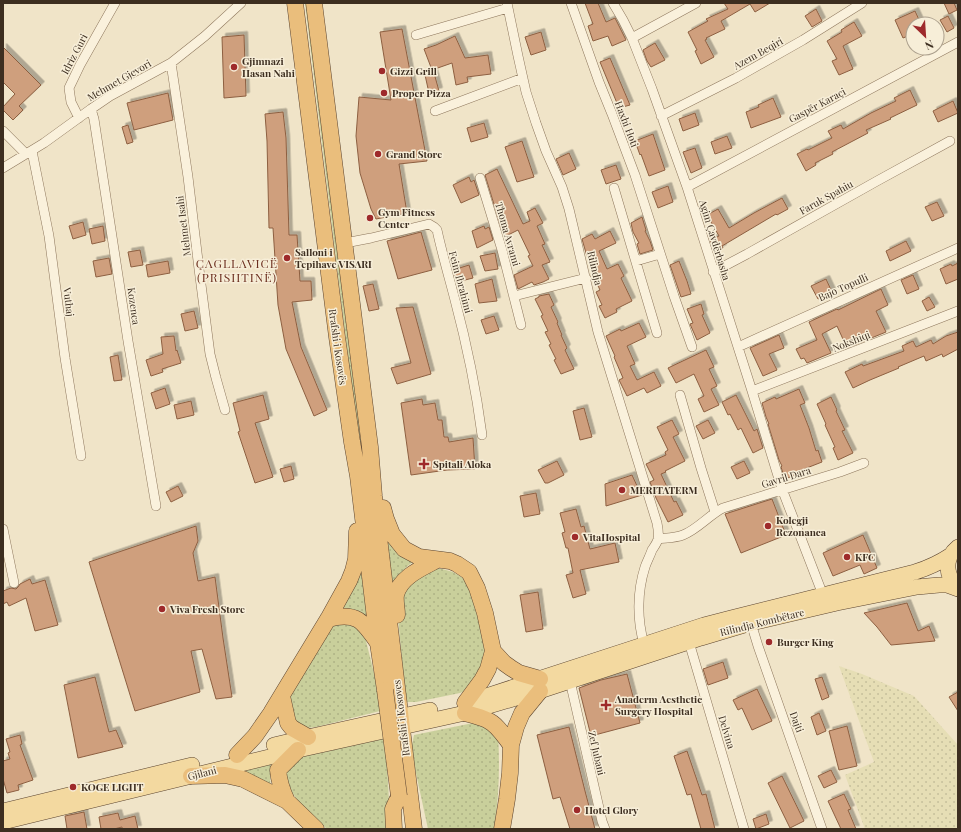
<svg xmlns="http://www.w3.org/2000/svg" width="961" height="832" font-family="'Playfair Display',serif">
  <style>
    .farmland { fill: url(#farmland-dots) }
    .grass { fill: url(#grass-dots) }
    .building { fill: #cf9f7d; stroke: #8d5f41; filter: url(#shadow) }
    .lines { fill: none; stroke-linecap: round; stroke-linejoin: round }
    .minor-casing { stroke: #8d765c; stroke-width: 10 }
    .primary-casing { stroke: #5b4430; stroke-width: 16 }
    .trunk-casing { stroke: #5b4430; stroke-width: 17 }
    .minor { stroke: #faf1dc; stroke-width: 9 }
    .primary { stroke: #f3d9a0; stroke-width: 15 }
    .trunk { stroke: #eabe7c; stroke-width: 16 }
    .trunk-bridge-casing { stroke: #5b4430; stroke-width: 17; stroke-linecap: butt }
    .trunk-bridge { stroke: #eabe7c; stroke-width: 16 }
    .poi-dot { fill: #9e2a2b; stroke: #f7eed8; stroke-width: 1.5 }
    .labels { text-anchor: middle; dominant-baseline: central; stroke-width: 3; stroke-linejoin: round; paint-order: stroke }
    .street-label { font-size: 10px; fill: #3d2e20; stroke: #f7eed8 }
    .poi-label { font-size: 10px; font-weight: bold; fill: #3d2e20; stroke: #f7eed8; text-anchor: start }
    .quarter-label { font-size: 12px; letter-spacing: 1px; fill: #6b2e1e; stroke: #f7eed8 }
  </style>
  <defs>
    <pattern id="farmland-dots" width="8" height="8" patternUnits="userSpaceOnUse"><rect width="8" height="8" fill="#e6deb5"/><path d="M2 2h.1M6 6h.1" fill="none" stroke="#c6bf9b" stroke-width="1.8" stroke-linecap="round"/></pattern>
    <pattern id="grass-dots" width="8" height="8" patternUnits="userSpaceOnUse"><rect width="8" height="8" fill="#c9cf9b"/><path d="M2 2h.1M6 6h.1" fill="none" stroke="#aeb285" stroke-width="1.8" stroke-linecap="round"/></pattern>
    <filter id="shadow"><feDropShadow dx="3.5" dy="-3.5" stdDeviation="0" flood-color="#0004"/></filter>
  </defs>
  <rect width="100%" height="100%" fill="#f0e4c8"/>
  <!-- farmland -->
  <path class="farmland" d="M839,666L862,674L914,696L958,745V829H865L845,775L874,762Z"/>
  <!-- grass -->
  <path class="grass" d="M305,3H310L347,315L355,389L373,535L352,390Z
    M383,524L414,561C401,570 397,579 391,594Z
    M361,557L370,627L335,614Z
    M435,569H442L453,572L463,578L474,599L487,658L468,690L460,693L416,702H405L403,685L402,660L397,607L401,588Z
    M335,621L363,629L379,693L380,711L316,727L307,728L297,727L289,699Z
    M478,722L498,734C500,766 499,798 494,829H428L411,750L414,735Z
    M384,738C388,769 389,799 390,829H327L301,805L291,791L285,777L288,765L302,756Z
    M271,763L270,786L229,773Z"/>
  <!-- building -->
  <path class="building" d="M585,3H598L606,22L615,18L626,40L612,46L608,36L593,41L588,26L593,24Z
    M724,3H770L755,12L750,4L721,21L725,29L706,38L707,39L705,40L714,57L701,64L695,51L697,50L688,32L708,21L706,19L728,9Z
    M944,3H954L957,10L949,14Z
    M816,9L822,21L812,27L805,16Z
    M915,11L921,24H913V34L903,38L895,20Z
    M948,16L954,28L947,32L940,20Z
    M854,22L862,36L843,46L853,69L839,75L832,61L837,59L827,41L842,32L841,30Z
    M402,29L427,161L399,164L407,213L376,219L371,209L360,173L356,136L359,97L391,100L380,32Z
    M541,32L546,50L531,55L525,37Z
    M244,35L246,96L224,98L222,37Z
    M455,36L465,58L488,55L491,74L467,77L468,82L456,85L452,63L432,70L424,49L436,45Z
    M655,43L665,60L651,67L647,61L643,50Z
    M3,47L41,85L19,106L23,110L13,120L3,110V107L15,94L3,82Z
    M610,58L630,105L619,108L600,62Z
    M434,73L439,91L429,93L425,75Z
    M910,90L917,105L890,118L891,119L866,130L868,133L832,152L833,154L815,163L816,165L806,171L797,154L807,149L808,150L832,138L828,131L841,125L843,129L871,113L896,101L894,98Z
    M168,93L173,120L134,130L127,103Z
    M773,98L781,117L751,128L746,112L759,107L758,105Z
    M953,101L958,113L938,122L933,111Z
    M283,112L286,138L289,235H297L300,281H311L312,300L292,302L301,347L327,410L314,416L286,349L278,305L273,228H269L267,141L265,114Z
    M695,113L699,125L683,131L679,119Z
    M484,123L488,137L471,142L467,128Z
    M128,125L133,142L127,144L122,127Z
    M653,134L665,170L649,176L641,154L640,155L635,141Z
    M727,136L732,148L715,154L711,142Z
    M522,141L534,177L517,182L505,147Z
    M695,148L702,168L691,173L683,152Z
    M569,153L576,169L563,175L556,159Z
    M616,165L621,179L606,184L601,170Z
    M497,169L523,224L530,221L527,212L535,208L543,223L537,226L545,244L542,245L550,262L542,265L549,279L543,282L534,285L532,282L518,289L514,275L533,266L528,256L530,255L518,230L504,237L485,175Z
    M469,177L471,182L474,180L479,195L461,203L453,185Z
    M668,186L673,202L658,208L652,192Z
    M782,198L788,209L777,215L776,214L722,246L723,248L715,252L710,240L719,236L707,215L718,209L729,228L754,213Z
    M937,202L944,216L932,221L925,207Z
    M642,217L646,230L645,231L650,241L653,250L640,254L637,244L639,243L633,232L631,223Z
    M83,222L86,235L73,239L69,226Z
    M103,226L105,241L92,244L89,229Z
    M484,226L485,229L489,227L493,240L477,248L472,231Z
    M610,231L616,243L599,251L607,269L618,264L624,276L621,278L632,301L616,309L617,312L605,318L599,306L602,305L596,292L600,290L593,275L596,273L586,253L582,239L592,234L595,239Z
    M421,232L432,270L398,279L387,241Z
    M906,241L911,251L890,261L886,251Z
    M140,250L143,265L131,267L128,252Z
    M495,253L498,269L485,271L480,256Z
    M109,258L112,274L96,277L93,261Z
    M168,261L170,273L148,277L146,265Z
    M679,261L687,281L691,294L681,297L670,265Z
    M958,263V279L946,284L940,269L951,264L952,266Z
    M469,265L473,278L457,282L453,270Z
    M913,275L919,289L907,294L901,280Z
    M492,279L497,301L479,303L475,284Z
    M826,279L832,292L818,299L811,286Z
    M373,284L379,309L369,311L363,286Z
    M881,289L888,305L876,311L886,332L847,348L837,326L822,334L831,353L807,363L804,358L801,359L796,349L817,340L809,322L837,309L838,310Z
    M549,294L554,305L551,307L558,322L557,323L562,335H561L567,348L565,350L574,369L561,374L554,360L556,359L549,345L551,344L545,332L548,331L541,316L543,315L535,299L539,297V296Z
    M929,297L935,307L927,311L922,301Z
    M701,304L704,314L702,315L710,333L697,340L690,324L693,323L687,309Z
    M413,307L431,374L397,384L391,368L411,363L396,308Z
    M194,311L198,328L185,331L181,314Z
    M494,316L499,330L486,334L481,320Z
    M639,323L646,337L627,346L635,364L630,366L637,380L654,372L661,386L647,393L644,388L627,396L619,380L623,378L614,357L615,356L606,336L620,329L621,331Z
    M958,332V349L943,357L942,354L926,361L924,356L898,367L899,368L870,380L853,388L845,372L862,364L863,366L904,351L902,346L913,341L916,347L931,340L933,344L946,336Z
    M779,335L784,348L769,354L777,370L763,376L750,348Z
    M174,336L176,351L177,350L181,363L162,369L163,372L151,376L146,360L163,354L161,337Z
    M706,350L714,367L709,369L717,386L711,389L719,405L704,412L698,399L704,396L694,374L676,383L668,368Z
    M118,355L122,380L114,381L110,357Z
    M165,388L170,404L156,409L151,393Z
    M799,389L805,403L800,405L809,428L816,451L818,450L822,462L799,471L800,473L785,479L781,467L782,466L779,460L768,424H769L766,417L762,403L775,397L776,399Z
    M263,395L269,419L255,423L273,477L255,483L238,432L240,431L233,403Z
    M736,395L754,431L757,429L763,448L753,453L741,428L738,430L730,414L728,415L722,402Z
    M831,397L837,410L836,411L845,430L842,431L853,453L838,460L833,448L835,447L825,425L826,424L817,404Z
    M422,399L423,405L435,403L438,420H442L444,437H448L449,442L473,438L475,469L447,470L411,475L401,403Z
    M191,401L194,415L177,419L174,405Z
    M584,408L592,437L580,440L573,411Z
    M672,420L679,434L673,437L685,461L665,471L666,472L661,474L674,502L676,501L683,515L668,522L656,498L650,482L654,480L646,464L666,455L665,452L668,450L657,427Z
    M708,420L715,433L703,439L696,426Z
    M557,461L564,475L548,483H545L538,470Z
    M744,461L750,473L737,479L731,467Z
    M291,466L294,479L284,482L280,469Z
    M632,475L638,488L640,487L642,495L606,506L605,484Z
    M178,486L183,496L171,502L166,492Z
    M536,493L540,514L524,517L520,496Z
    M772,499L786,535L741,553L725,514Z
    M576,509L581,527L584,526L590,549L615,543L619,562L580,570L586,594L573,598L566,575L573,573L568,548H566L562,533L565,532L560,513Z
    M196,526L198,541L193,553L198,581L215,577L223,638L232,697L216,699L202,649L191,651L200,692L135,711L89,562Z
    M863,535L877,568L864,574L860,565L833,576L823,553Z
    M30,579L32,584L45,580L58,625L35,631L26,598L9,606L7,602L3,604V591L11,588L16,589L18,587L20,584Z
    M538,592L543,629L526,632L520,595Z
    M907,603L918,631L929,626L935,641L891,645L877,627L864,613Z
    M723,662L728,678L708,685L703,669Z
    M627,674L640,723L591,736L579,688L601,680Z
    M95,677L109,732L116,730L123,747L78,758L64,685Z
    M822,677L829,697L822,700L815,679Z
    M757,689L772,721L752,730L742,708L738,710L733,700Z
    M958,692V711L949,697Z
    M819,713L826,731L817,735L811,717Z
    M847,726L857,766L839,770L829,731Z
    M569,727L585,791L595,829H570L560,797L553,799L537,735Z
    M20,735L22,744L20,745L33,780L18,785L19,790L7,793L3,779V761L10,759L8,753L10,752L6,739Z
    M687,751L702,795L706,794L715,829H701L691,794L687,795L674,756Z
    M831,770L837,782L824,788L818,776Z
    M782,776L804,821L790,828L768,783Z
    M844,794L851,809L848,810L856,829H841L828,801Z
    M84,812L87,829H67L65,816Z
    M118,813L120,820L135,816L138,829H122V827L114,829H101L99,817Z
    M766,814L769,824L756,829L753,819Z"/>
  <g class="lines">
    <defs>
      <path id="minor" d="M507,3L518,56L526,92L536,123L546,151L562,187L569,209L598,332L657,523C658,528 659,534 658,539C657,543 654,547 652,550C650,556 647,561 645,567C637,592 637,620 644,644
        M571,3L599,82L612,114L635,175L674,296L692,347
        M613,3L623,20L632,38L652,89L687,187L752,391L782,489L823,595
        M416,35L508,8
        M632,38L696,3
        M171,63L188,177L199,269L210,354L216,378L225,410
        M91,109L94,119L128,341L156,506
        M435,111L523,78
        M661,116L736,78L803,40L862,3
        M79,118L71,102L69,88L80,65L115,3
        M3,131L26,154
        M32,151L49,236L65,358L81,456
        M3,168L44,143L91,109L110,96L171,63L205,36L241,3
        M480,178L502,250L521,325
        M687,187L958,42
        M614,188L657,333
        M345,243L371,238L429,224L434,227L437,230C442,253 449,277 455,300C467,345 476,389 482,435
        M636,261L660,254
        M713,272L747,254L877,181L950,141
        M514,296L586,278
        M738,347L958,248
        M752,391L958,311
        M680,395L701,468L715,512
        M3,529L14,583
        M658,539C666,538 675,538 683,535C698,529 709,515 723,508L840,472L864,463
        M751,623L758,646L822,829
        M689,642L744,829
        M570,681L602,821L605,829"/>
      <path id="primary" d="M958,547C943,559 946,576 958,588
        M471,701L704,625L731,618L915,572C928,568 939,563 951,555
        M274,745L308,737L430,710
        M3,811L192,765
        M3,822L298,750L465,713L543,690L701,638L751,623L837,603L917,587L939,585H947L958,589"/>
      <path id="trunk" d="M295,3L337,337L352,442L358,476L378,643L385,690
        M314,3L370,447L374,496L414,829
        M383,508L386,519L392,534L404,549L419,557L450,561L457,564L469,572L477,588L485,613L493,651L504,663L511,668L519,673L540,679
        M397,615C397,608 395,601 396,595C400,577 422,568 437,560
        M328,619C356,611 363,621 378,643
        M282,696L288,723L292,728L308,737
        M465,703L482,680L488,669L493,651
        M465,713C472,715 480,717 487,720C497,724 504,736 511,745
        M237,755L255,736L271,713L328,619L349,581L353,571L356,559L357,531
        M191,776L225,775L243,779L287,801L316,829
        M287,801C282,791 279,781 278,770L298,750
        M394,829L393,809L399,796
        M502,829L507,799L510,773L511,745L516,727L522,713L540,691"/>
    </defs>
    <!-- minor casing -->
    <use href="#minor" class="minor-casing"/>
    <!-- primary casing -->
    <use href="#primary" class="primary-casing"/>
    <!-- trunk casing -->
    <use href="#trunk" class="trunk-casing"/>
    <!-- minor -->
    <use href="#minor" class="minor"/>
    <!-- primary -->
    <use href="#primary" class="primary"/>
    <!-- trunk -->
    <use href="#trunk" class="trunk"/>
    <defs>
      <path id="trunk-bridge" d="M385,690L399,796"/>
    </defs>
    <!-- trunk-bridge casing -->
    <use href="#trunk-bridge" class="trunk-bridge-casing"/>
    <!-- trunk-bridge -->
    <use href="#trunk-bridge" class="trunk-bridge"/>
  </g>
  <!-- markers -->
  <g class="poi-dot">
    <circle cx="234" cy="67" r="4"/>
    <circle cx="382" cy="71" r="4"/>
    <circle cx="384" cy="93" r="4"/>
    <circle cx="378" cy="154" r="4"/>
    <circle cx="370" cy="218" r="4"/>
    <circle cx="287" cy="258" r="4"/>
    <path d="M422 458h4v4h4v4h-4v4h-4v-4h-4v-4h4z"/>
    <circle cx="622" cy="490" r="4"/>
    <circle cx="768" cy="526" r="4"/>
    <circle cx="575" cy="537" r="4"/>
    <circle cx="847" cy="557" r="4"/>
    <circle cx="162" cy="609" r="4"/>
    <circle cx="769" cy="642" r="4"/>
    <path d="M604 699h4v4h4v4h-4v4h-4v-4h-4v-4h4z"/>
    <circle cx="73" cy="787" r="4"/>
    <circle cx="577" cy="810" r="4"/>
  </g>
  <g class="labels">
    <!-- street labels -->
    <g class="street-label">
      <text transform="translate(758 53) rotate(-29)">Azem Beqiri</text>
      <text transform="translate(74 54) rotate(-62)">Idriz Guri</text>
      <text transform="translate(119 80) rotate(-30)">Mehmet Gjevori</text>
      <text transform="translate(817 105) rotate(-28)">Gaspër Karaçi</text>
      <text transform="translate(627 124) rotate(69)">Haxhi Hoti</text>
      <text transform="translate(826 197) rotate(-29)">Faruk Spahiu</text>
      <text transform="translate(183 226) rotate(-97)">Mehmet Isahi</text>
      <text transform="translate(508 234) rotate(74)">Thoma Avrami</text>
      <text transform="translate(715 240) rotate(73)">Agim Çavdërbasha</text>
      <text transform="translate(595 268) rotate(77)">Rilindja</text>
      <text transform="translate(461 282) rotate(75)">Feim Ibrahimi</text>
      <text transform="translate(843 287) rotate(-24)">Bajo Topulli</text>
      <text transform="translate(69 302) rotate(83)">Vuthaj</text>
      <text transform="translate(134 306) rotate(82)">Kozenca</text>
      <text transform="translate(851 341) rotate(-22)">Nokshiqi</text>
      <text transform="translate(338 347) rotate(82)">Rrafshi i Kosovës</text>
      <text transform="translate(786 477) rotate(-17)">Gavril Dara</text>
      <text transform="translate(762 622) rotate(-14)">Rilindja Kombëtare</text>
      <text transform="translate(401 718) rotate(-97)">Rrafshi i Kosoves</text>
      <text transform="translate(797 722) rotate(70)">Dajti</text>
      <text transform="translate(727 732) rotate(73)">Delvina</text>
      <text transform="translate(597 753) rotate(77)">Zef Jubani</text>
      <text transform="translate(202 773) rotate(-14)">Gjilani</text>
    </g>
    <!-- poi labels -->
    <g class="poi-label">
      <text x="242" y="61">Gjimnazi<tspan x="242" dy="12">Hasan Nahi</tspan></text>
      <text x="390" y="71">Gizzi Grill</text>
      <text x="392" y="93">Proper Pizza</text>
      <text x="386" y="154">Grand Store</text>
      <text x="378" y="212">Gym Fitness<tspan x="378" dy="12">Center</tspan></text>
      <text x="295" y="252">Salloni i<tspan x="295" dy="12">Tepihave VISARI</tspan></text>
      <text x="433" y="464">Spitali Aloka</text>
      <text x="630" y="490">MERITATERM</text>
      <text x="776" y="520">Kolegji<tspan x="776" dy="12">Rezonanca</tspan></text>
      <text x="583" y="537">VitaHospital</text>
      <text x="855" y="557">KFC</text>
      <text x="170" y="609">Viva Fresh Store</text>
      <text x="777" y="642">Burger King</text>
      <text x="615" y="699">Anaderm Aesthetic<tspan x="615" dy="12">Surgery Hospital</tspan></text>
      <text x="81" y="787">KOGE LIGHT</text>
      <text x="585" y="810">Hotel Glory</text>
    </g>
    <!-- quarter labels -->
    <g class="quarter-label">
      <text x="237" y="263">ÇAGLLAVICË<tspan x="237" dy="14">(PRISHTINË)</tspan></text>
    </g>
  </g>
  <!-- border -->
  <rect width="961" height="832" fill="none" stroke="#3d2e20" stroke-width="8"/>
  <!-- north arrow -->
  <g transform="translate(925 36) rotate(155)"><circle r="19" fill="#f7eed8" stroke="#ada18e"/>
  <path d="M0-3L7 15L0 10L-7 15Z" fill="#9e2a2b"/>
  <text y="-6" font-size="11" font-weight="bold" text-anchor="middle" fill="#3d2e20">N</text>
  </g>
</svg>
